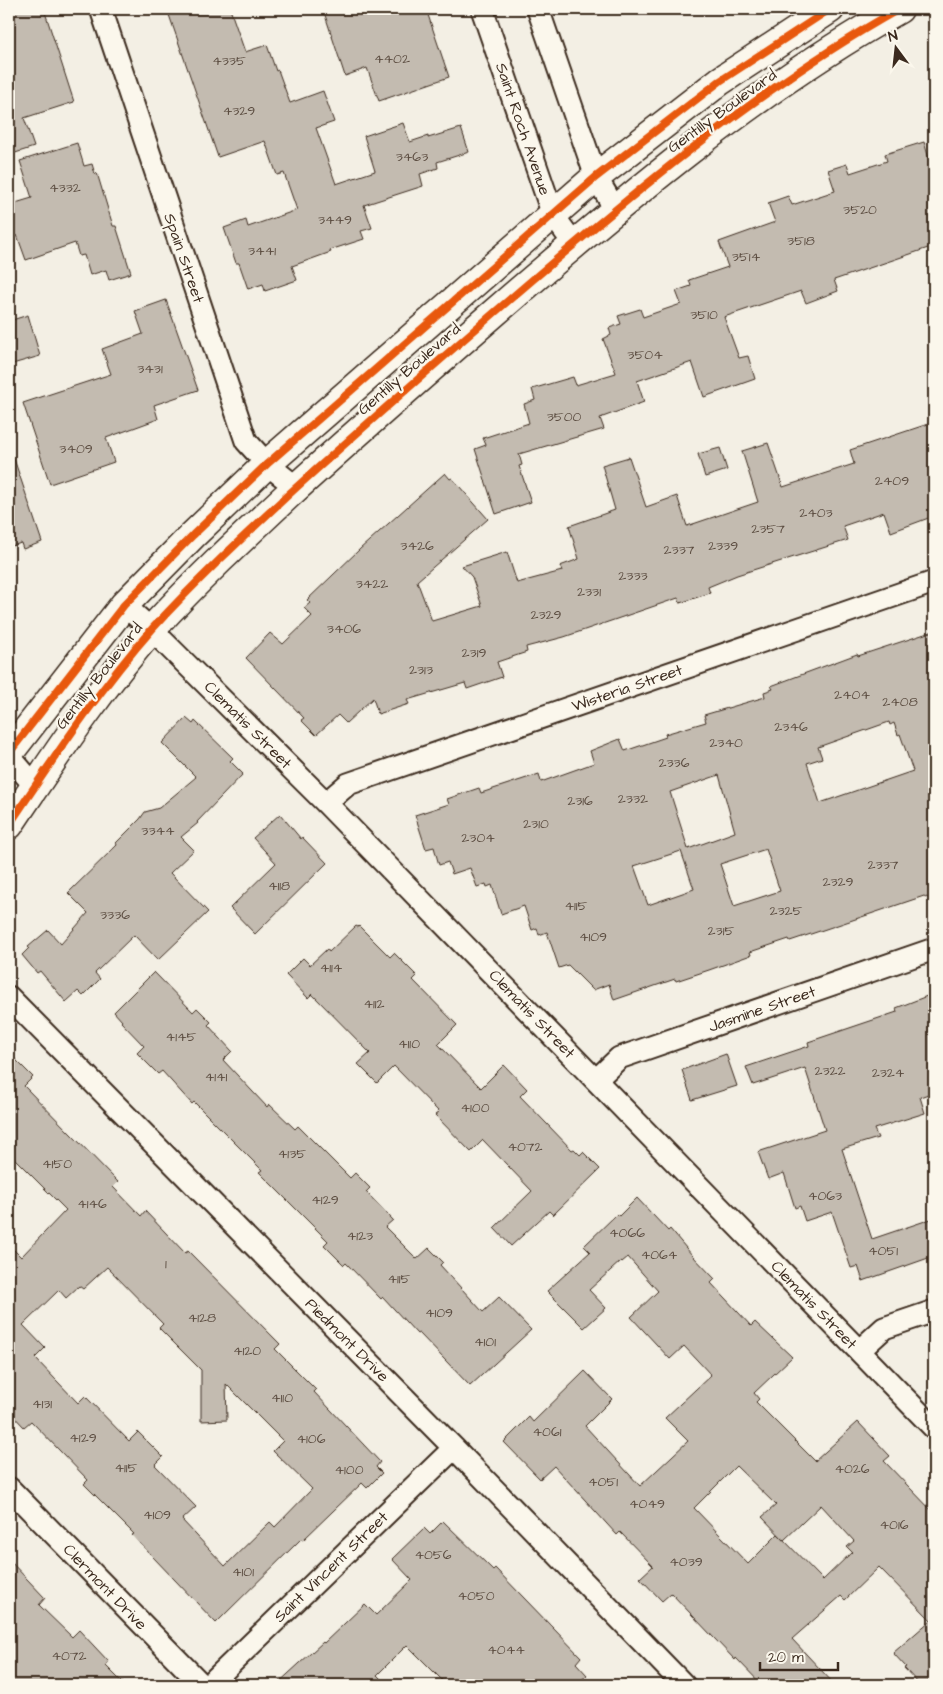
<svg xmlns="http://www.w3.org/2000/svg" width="943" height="1694" font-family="'Architects Daughter',sans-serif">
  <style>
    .building { fill: #c3bbb0; stroke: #3b2a1e; fill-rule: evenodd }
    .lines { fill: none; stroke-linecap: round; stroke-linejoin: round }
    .minor-casing { stroke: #3b2a1e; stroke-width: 25 }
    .primary-casing { stroke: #3b2a1e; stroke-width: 31 }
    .minor { stroke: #fbf7ec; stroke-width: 21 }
    .primary { stroke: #fbf7ec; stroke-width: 28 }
    .cycleway-casing { stroke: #fbf7ec; stroke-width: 11 }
    .cycleway { stroke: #e8590c; stroke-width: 8 }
    .labels { text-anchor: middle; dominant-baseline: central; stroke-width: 4.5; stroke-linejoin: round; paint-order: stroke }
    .number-label { font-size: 14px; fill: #5d4e42 }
    .street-label { font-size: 16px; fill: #3b2a1e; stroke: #fbf7ec }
  </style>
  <rect width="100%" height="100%" fill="#f3efe4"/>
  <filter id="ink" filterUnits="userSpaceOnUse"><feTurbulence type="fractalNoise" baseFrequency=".02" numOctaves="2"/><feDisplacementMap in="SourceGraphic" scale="10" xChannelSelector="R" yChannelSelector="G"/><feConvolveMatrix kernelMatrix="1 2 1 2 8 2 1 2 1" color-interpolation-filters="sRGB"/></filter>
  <g filter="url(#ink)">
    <!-- building -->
    <path class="building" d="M21,9H44L74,102L24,118L34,147L9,155V13Z
      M167,9H230L245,52L267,45L276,71L278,70L290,103L323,91L334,122L316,128L336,184L375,171L364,136L403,123L410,142L428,136V138L461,128L469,152L437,162L438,168L420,174L423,186L364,205L372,228L361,231L364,239L330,250L331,252L292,266L297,280L265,291L263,284L248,289L239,263H236L224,228L246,220L248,227L297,210L284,173L277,175L265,141L218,157Z
      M323,9H426L449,77L379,101L367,68L345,76Z
      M924,142L934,175V246L834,280L838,291L806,303L801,291L724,317L739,358L748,356L755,379L704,397L692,362L637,381L644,402L600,418L604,429L519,454L522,465L519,466L531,502L496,514L475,449L486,445L483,438L529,423L524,404L535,400L532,389L573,377L576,385L616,373L603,339L611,335L609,328L621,324L618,316L640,309L643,317L681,304L676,291L691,286L689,280L728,267L719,242L775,222L768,203L788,196L792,205L835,191L828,170L847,164L850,173L887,161L885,154Z
      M77,143L84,166L92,164L95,174L97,173L113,226H116L131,273L109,280L106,270L90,275L84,255L79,256L75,243L26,260L17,235L9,237V205L32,198L20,161Z
      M166,300L198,390L154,405L158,419L106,438L114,462L50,484L23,403L111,374L102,349L143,334L135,311Z
      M28,315L40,356L9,365V321Z
      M934,422V516L891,532L884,512L843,526L848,540L737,575L708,587L710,593L680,603L678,598L564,637L526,647L527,652L497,662L502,677L467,689L465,683L407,700L409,704L378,714L373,698L346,723L338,715L316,735L301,720L304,718L246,658L270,633L283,644L312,616L304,608L310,603L307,600L360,549L445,473L450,479L452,478L488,519L417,581L432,621L482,606L472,577L462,566L507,552L517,583L562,571L560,566L579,559L569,526L615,510L602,465L629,457L646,507L677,496L687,526L758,502L742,451L768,443L783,487L854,464L850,450Z
      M720,448L727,470L705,477L698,454Z
      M9,456H13L42,542L23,549L21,543L9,547Z
      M934,631V901L924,896L799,938L790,941L789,939L750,952L751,955L709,970L676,981L675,979L614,1000L609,984L593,990L568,965L559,968L547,932L539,935L537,928L532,930L524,906L501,914L492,885L487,887L486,884L477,887L470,868L452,874L448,862L439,865L434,847L426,849L415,815L449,804L447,799L479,788L481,793L539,774L541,782L594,763L590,751L620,739L625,751L666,737L665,734L706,722L704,715L765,697L764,692L773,689L771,686L857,654L858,656ZM889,722L890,725L894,723L898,735L900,734L913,771L820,803L807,763L822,758L818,747ZM719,775L735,832L688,849L670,792ZM766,849L780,891L734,906L720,864ZM681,851L694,889L648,905L634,866Z
      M186,718L193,724L195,721L233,758L230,761L243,774L197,822L198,823L181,837L194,850L170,873L208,912L158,960L134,935L95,973L100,979L83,996L78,991L66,1002L40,971L37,973L22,955L29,948L28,947L48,930L61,944L88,913L68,893L117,845L116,843L140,819L145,812L159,808L196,777L162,743Z
      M280,814L301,839L302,837L327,863L255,934L230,908L276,863L253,838Z
      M356,926L358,927L359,926L390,957L394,953L417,976L413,980L457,1025L438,1044L481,1088L504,1065L527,1089L520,1096L572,1150L574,1149L580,1155L583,1152L600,1169L553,1215L549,1211L511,1246L494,1228L532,1191L483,1140L471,1152L435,1115L439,1112L394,1066L377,1083L358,1064L370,1053L312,994L308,998L286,975L303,958L310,965L327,949L329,952Z
      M154,972L193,1012L197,1008L211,1022L208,1025L232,1051L223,1060L267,1107L269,1104L295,1129L298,1126L350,1178L355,1173L370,1188L366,1192L393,1220L385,1227L417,1259L429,1248L443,1262L440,1265L483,1312L499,1297L531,1330L470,1386L419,1333L417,1334L383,1297L381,1299L346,1263L344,1265L324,1245L328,1241L259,1172L262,1170L194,1102L192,1104L162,1071L158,1074L137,1053L144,1046L121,1022L122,1021L114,1012Z
      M927,996L934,1016V1092L920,1097L925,1113L874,1129L878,1138L842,1149L872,1239L934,1218V1256L863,1281L858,1266L851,1268L832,1212L805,1221L800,1206L795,1208L784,1173L768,1179L758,1152L825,1130L805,1068L753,1085L746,1067L809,1046L808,1042L897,1012L896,1008Z
      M9,1053L33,1077L24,1086L118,1182L113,1187L141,1216L145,1211L185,1253L188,1251L280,1344L275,1349L316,1390L314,1392L380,1462L376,1467L382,1473L367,1488L362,1483L303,1540L301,1539L216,1623L132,1535L134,1534L84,1484L88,1480L31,1421L24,1427L9,1411V1245L21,1257L66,1210L9,1153ZM107,1267L163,1324L159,1328L201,1370V1421L227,1420L226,1384L283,1441L273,1451L312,1489L275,1527L270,1522L225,1566L182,1520L196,1507L155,1465L163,1457L138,1432L129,1441L85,1396L78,1403L35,1358L45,1348L23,1325L59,1290L66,1298L79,1286L83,1289Z
      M726,1054L737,1086L692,1100L682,1070Z
      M637,1198L668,1231L670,1229L692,1255L715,1279L711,1283L751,1326L755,1322L792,1357L754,1393L759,1399L756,1402L815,1461L858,1422L890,1456L884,1461L934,1513V1685H920L904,1668L906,1667L893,1653L931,1620L879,1567L845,1600L841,1596L792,1639L835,1685H762L736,1658L735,1660L671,1593L662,1601L640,1578L653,1566L620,1532L617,1535L554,1466L540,1479L504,1442L529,1417L533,1422L585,1371L612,1399L585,1426L640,1486L688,1441L665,1418L711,1375L684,1346L670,1359L631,1317L658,1291L628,1257L622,1262L621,1261L589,1290L606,1308L584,1328L547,1291L590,1252L584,1246L617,1214L619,1216ZM736,1466L776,1505L762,1517L784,1540L821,1505L854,1541L847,1547L852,1552L823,1580L778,1534L748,1564L694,1508Z
      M443,1521L493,1570L495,1568L581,1657L576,1663L587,1675L576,1685H447L407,1645L377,1675L387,1685H276L323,1642L324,1643L365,1604L376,1615L412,1580L392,1559L424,1528L430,1534Z
      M9,1560L45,1598L39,1605L72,1637L79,1630L109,1662L105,1665L125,1685H9Z"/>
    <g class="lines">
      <defs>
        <path id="minor" d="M101,9L246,441L267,464L297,488
          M482,9L553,215L574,244
          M538,9L596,177L615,209
          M124,605L152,630L326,803L934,1428
          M9,756L35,786
          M326,803L348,784L934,582
          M9,997L454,1448L684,1685
          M596,1080L619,1058L934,949
          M859,1351L884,1328L934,1311
          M9,1488L202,1685
          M209,1685L454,1448"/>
        <path id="primary" d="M9,753L124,605L193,535L267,464L596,177L720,81L830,9
          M9,825C54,758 99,689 153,628C196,581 242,538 288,495C356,433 425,373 494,313C621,203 753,91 899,9"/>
      </defs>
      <!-- minor casing -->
      <use href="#minor" class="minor-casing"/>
      <!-- primary casing -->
      <use href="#primary" class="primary-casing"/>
      <!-- minor -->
      <use href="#minor" class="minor"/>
      <!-- primary -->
      <use href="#primary" class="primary"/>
      <defs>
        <path id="cycleway" d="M9,753L124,605L193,535L267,464L596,177L720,81L830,9
          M9,825C54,758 99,689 153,628C196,581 242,538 288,495C356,433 425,373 494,313C621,203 753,91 899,9"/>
      </defs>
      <!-- cycleway casing -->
      <use href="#cycleway" class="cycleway-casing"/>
      <!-- cycleway -->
      <use href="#cycleway" class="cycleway"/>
    </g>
  </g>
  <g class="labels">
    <!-- number labels -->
    <g class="number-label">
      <text x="392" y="59">4402</text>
      <text x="229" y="61">4335</text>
      <text x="239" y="111">4329</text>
      <text x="412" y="157">3463</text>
      <text x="65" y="188">4332</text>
      <text x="860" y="210">3520</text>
      <text x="335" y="220">3449</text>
      <text x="801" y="241">3518</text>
      <text x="262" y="251">3441</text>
      <text x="746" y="257">3514</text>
      <text x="704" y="315">3510</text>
      <text x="645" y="355">3504</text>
      <text x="150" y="369">3431</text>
      <text x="564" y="417">3500</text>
      <text x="76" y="449">3409</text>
      <text x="892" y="481">2409</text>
      <text x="816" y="513">2403</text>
      <text x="768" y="529">2357</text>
      <text x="417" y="546">3426</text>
      <text x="723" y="546">2339</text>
      <text x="679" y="550">2337</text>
      <text x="633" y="576">2333</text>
      <text x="372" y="584">3422</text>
      <text x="589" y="592">2331</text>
      <text x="546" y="615">2329</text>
      <text x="344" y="629">3406</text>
      <text x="474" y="653">2319</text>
      <text x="421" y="670">2313</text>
      <text x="852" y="695">2404</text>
      <text x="900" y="702">2408</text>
      <text x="791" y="727">2346</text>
      <text x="726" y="743">2340</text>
      <text x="674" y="763">2336</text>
      <text x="633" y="799">2332</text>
      <text x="580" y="801">2316</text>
      <text x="536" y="824">2310</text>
      <text x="158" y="831">3344</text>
      <text x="478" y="838">2304</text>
      <text x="883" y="865">2337</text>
      <text x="838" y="882">2329</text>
      <text x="279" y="886">4118</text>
      <text x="576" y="906">4115</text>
      <text x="786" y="911">2325</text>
      <text x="115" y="915">3336</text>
      <text x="721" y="931">2315</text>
      <text x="593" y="937">4109</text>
      <text x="331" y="968">4114</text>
      <text x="374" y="1004">4112</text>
      <text x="181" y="1037">4145</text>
      <text x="409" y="1044">4110</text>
      <text x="830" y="1071">2322</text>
      <text x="888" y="1073">2324</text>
      <text x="216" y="1077">4141</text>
      <text x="475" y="1108">4100</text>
      <text x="525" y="1147">4072</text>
      <text x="292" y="1154">4135</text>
      <text x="57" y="1164">4150</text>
      <text x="825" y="1196">4063</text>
      <text x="325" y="1200">4129</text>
      <text x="92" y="1204">4146</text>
      <text x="627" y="1233">4066</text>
      <text x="360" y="1236">4123</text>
      <text x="883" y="1251">4051</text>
      <text x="659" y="1255">4064</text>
      <text x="166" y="1264">1</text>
      <text x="399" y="1279">4115</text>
      <text x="439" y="1313">4109</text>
      <text x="202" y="1318">4128</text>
      <text x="485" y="1342">4101</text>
      <text x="247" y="1351">4120</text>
      <text x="282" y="1398">4110</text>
      <text x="42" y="1404">4131</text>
      <text x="547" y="1432">4061</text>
      <text x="83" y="1438">4129</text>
      <text x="311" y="1439">4106</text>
      <text x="126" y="1468">4115</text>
      <text x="852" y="1469">4026</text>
      <text x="349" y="1470">4100</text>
      <text x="603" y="1482">4051</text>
      <text x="647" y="1504">4049</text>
      <text x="157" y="1515">4109</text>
      <text x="894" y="1525">4016</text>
      <text x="433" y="1555">4056</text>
      <text x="686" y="1562">4039</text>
      <text x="243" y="1572">4101</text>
      <text x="476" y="1596">4050</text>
      <text x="506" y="1650">4044</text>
      <text x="69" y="1656">4072</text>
    </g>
    <!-- street labels -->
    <g class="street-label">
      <text transform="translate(722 111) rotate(-36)">Gentilly Boulevard</text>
      <text transform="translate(523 129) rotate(71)">Saint Roch Avenue</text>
      <text transform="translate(184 258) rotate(71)">Spain Street</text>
      <text transform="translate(409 369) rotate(-41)">Gentilly Boulevard</text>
      <text transform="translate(99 676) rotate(-52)">Gentilly Boulevard</text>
      <text transform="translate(627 688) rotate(-19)">Wisteria Street</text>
      <text transform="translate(248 725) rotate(45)">Clematis Street</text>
      <text transform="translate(762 1009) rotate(-19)">Jasmine Street</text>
      <text transform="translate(532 1014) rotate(46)">Clematis Street</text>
      <text transform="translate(814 1305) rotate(46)">Clematis Street</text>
      <text transform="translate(347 1340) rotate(45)">Piedmont Drive</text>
      <text transform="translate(331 1567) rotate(-44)">Saint Vincent Street</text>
      <text transform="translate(105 1587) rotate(46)">Clermont Drive</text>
    </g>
  </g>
  <!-- margin -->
  <rect width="943" height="1694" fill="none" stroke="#fbf7ec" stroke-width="30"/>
  <rect x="15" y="15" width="913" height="1664" fill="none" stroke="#3b2a1e" stroke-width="2" filter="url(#ink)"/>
  <!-- north arrow -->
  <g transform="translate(896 48) rotate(345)" stroke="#fbf7ec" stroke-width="4" paint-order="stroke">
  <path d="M0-4L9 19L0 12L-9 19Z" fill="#3b2a1e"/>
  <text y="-8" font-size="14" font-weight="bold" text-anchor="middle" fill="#3b2a1e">N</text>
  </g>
  <!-- scale -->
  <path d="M760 1662v8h78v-8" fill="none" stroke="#3b2a1e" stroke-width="2.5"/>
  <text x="768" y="1662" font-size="15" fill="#3b2a1e" stroke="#fbf7ec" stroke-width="4" paint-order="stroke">20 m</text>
</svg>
